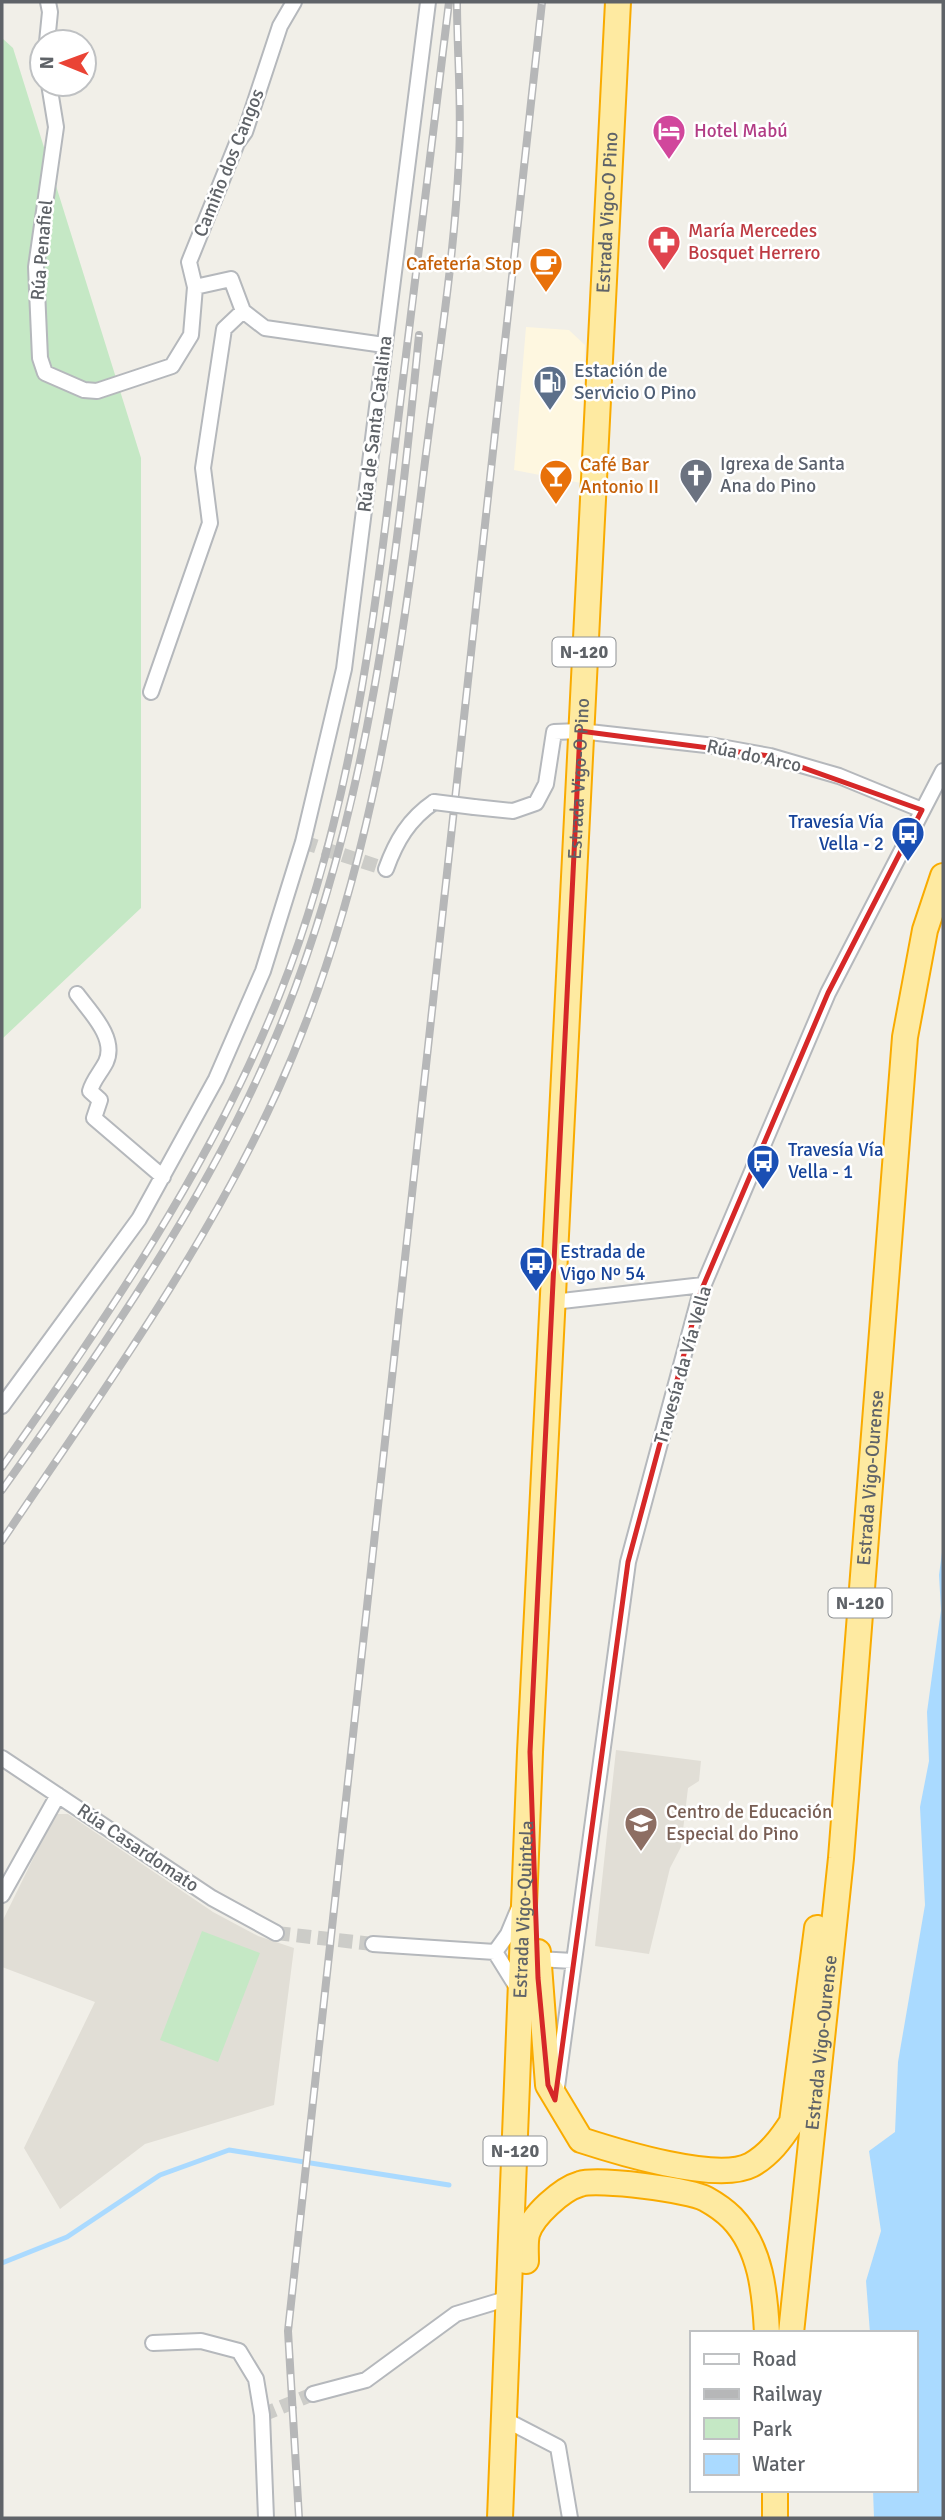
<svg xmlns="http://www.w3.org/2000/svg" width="945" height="2520" font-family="Signika,sans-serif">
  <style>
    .commercial { fill: #fef7e0 }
    .education { fill: #e1ded6 }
    .green { fill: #c5e8c5 }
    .water { fill: #aadaff }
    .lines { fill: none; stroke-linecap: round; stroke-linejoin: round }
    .stream { stroke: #aadaff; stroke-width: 5 }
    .minor-tunnel { stroke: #ccccc8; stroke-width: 14; stroke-dasharray: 14 7; stroke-linecap: butt }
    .minor-casing { stroke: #b5b8bc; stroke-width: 18 }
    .trunk-casing { stroke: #f9ab00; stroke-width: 28 }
    .minor { stroke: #fff; stroke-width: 14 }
    .trunk { stroke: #feeaa1; stroke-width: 24 }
    .rail-casing { stroke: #b6b7b8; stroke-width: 8 }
    .rail { stroke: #fff; stroke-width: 5; stroke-dasharray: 16; stroke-linecap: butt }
    .minor-bridge-casing { stroke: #b5b8bc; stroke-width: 18; stroke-linecap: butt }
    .minor-bridge { stroke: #fff; stroke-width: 14 }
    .marked { fill: none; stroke: #d62828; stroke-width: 5; stroke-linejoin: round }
    .labels { text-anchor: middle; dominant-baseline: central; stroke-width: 5; stroke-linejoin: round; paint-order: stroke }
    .shield { fill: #fff; stroke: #8f9295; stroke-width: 2 }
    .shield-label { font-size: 18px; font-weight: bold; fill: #5f6368 }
    .hotel-label { font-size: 19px; fill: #b23c85; stroke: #fff; text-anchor: start }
    .street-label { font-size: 19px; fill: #5f6368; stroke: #fff }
    .health-label { font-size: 19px; fill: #be3a42; stroke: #fff; text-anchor: start }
    .food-label { font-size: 19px; fill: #c56008; stroke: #fff; text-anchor: end }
    .service-label { font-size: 19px; fill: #4e5e75; stroke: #fff; text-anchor: start }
    .worship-label { font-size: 19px; fill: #5b616d; stroke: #fff; text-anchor: start }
    .transit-label { font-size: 19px; fill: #164399; stroke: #fff; text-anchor: start }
    .education-label { font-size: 19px; fill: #785e54; stroke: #fff; text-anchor: start }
  </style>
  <rect width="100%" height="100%" fill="#f1efe8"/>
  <!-- commercial -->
  <path class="commercial" d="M526,327L569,330L585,345L581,483L514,470Z"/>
  <!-- education -->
  <path class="education" d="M616,1750L701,1761L699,1781L688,1788L681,1847L670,1868L649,1954L595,1946Z
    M55,1814H68L213,1912L258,1936L294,1948L274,2105L145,2144L60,2209L24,2148L95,2002L2,1967V1922Z"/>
  <!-- green -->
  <path class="green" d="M2,38L13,48L141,458V908L2,1039Z
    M202,1931L260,1953L218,2062L160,2040Z"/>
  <!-- water -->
  <path class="water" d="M943,1545V2518H874L873,2490H915V2333H870L866,2281L881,2231L869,2151L895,2132L898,2062L925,1905L920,1807L929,1761L927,1712L941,1610L939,1575Z"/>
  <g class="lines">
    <!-- stream -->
    <path class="stream" d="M2,2263L67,2237L160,2175L229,2150L449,2185"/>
    <!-- minor-tunnel -->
    <path class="minor-tunnel" d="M303,842L386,869
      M276,1933L373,1944
      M262,2415L313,2394"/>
    <defs>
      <path id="minor" d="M47,42L50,12L48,2
        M49,84L56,127L36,267L40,358L45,373L84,390L97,391L172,366L191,335L195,287L189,262L237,143L245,132L280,26L294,2
        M195,287L231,279L243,311L265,328L384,345
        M151,692L210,523L203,468L224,329L243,311
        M474,807L513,811L536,803L546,784L554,732L580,731L715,746L770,756L839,776L922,810
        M386,869C396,841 409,819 434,802
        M77,994C90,1012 117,1038 106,1062C101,1072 93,1080 90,1091L100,1100L94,1118L163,1177
        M553,1302L703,1285
        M2,1406L139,1219L216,1079L263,971L303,842L344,669L428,2
        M2,1758L212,1898L276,1933
        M2,1895L58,1795
        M373,1944L495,1952
        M495,1952L508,1934L518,1910
        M495,1952L518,1989
        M538,1959L573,1961
        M557,2087L628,1562L701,1291L828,993L943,771
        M153,2343L201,2341L239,2351L256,2379L262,2415L266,2518
        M313,2394L366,2380L456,2314L509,2298
        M504,2419L558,2447L570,2518"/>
      <g id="trunk">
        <path d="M538,1952L548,2085L581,2140C618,2152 717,2183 751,2165C769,2155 781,2139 792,2122L817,1928"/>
        <path d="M526,2261C526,2253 525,2242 527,2234C532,2216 562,2189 580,2184C598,2178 690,2190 706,2199C715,2204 726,2212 732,2218C761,2248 765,2293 767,2333"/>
        <path id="s1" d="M791,2333L841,1858L905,1037L925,930L943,876"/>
        <path d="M775,2490V2518"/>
        <path id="s2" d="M500,2518L530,1752L618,2"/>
      </g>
    </defs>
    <!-- minor casing -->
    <use href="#minor" class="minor-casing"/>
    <!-- trunk casing -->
    <use href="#trunk" class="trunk-casing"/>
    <!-- minor -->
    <use href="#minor" class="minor"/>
    <!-- trunk -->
    <use href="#trunk" class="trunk"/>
    <defs>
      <path id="rail" d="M2,1467C106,1319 212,1165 279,996C350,818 374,626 396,437C414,292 431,147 449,2
        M2,1490C104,1346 209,1197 277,1034C369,814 396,571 419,335
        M2,1541C100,1395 204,1252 277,1092C364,900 397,693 422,486C435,377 454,267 459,158C462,106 457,54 457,2
        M299,2518L288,2331L542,2"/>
    </defs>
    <!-- rail casing -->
    <use href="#rail" class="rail-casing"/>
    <!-- rail -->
    <use href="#rail" class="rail"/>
    <defs>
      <path id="minor-bridge" d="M434,802L474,807"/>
    </defs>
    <!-- minor-bridge casing -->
    <use href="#minor-bridge" class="minor-bridge-casing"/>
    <!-- minor-bridge -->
    <use href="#minor-bridge" class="minor-bridge"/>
  </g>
  <!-- marked area -->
  <path class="marked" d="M580,731L770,756L922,810L828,993L701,1291L628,1562L555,2100L548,2085L538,1978L530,1752Z"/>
  <!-- icons -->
  <defs>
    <symbol id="hotel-pin" viewBox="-11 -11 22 30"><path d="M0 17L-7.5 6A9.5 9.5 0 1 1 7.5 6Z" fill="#d1479c" stroke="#fff"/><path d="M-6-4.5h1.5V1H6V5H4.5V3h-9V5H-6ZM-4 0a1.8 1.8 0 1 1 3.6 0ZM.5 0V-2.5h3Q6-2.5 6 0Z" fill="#fff"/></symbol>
    <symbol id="pharmacy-pin" viewBox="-11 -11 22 30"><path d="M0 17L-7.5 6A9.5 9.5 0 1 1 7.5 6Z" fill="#e0444e" stroke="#fff"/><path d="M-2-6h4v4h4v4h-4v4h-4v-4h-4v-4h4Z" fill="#fff"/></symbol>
    <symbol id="cafe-pin" viewBox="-11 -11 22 30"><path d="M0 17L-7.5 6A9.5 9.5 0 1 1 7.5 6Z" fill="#e8710a" stroke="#fff"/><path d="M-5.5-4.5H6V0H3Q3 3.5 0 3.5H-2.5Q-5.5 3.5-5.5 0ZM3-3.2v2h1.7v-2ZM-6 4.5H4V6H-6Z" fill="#fff"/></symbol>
    <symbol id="fuel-pin" viewBox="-11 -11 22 30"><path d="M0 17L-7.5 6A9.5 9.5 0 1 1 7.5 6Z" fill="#5c6f8a" stroke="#fff"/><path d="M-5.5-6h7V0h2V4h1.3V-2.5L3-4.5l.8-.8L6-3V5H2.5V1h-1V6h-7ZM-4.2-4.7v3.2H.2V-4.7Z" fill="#fff"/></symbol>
    <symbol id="church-pin" viewBox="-11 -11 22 30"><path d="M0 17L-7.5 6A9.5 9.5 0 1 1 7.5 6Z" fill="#6b7280" stroke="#fff"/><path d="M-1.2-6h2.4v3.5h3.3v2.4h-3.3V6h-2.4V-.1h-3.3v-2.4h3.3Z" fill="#fff"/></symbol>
    <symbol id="bar-pin" viewBox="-11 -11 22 30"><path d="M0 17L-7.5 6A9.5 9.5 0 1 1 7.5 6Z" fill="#e8710a" stroke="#fff"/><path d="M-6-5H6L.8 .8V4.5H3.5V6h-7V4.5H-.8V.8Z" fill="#fff"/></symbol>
    <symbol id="bus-pin" viewBox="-11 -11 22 30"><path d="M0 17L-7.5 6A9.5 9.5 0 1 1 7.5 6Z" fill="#1a4fb4" stroke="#fff"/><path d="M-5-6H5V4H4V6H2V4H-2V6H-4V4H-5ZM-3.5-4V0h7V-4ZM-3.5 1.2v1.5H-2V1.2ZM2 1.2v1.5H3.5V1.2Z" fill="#fff"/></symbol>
    <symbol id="school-pin" viewBox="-11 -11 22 30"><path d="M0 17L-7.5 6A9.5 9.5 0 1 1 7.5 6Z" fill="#8d6e63" stroke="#fff"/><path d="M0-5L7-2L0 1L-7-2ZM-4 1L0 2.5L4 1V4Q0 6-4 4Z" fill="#fff"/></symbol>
  </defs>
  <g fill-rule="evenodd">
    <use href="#hotel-pin" x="650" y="112" width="38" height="52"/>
    <use href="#pharmacy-pin" x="645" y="223" width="38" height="52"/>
    <use href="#cafe-pin" x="527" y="245" width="38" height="52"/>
    <use href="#fuel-pin" x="531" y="363" width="38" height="52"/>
    <use href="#church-pin" x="677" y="456" width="38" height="52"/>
    <use href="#bar-pin" x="537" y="457" width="38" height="52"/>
    <use href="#bus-pin" x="889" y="814" width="38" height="52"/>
    <use href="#bus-pin" x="744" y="1142" width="38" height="52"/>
    <use href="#bus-pin" x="517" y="1244" width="38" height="52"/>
    <use href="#school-pin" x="622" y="1804" width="38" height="52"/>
  </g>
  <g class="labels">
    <!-- shield labels -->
    <g class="shield">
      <rect x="552.5" y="637.5" width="63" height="29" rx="5"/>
      <rect x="828.5" y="1588.5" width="63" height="29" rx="5"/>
      <rect x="483.5" y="2136.5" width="63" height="29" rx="5"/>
    </g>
    <g class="shield-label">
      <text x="584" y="652">N-120</text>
      <text x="860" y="1603">N-120</text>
      <text x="515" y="2151">N-120</text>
    </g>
    <!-- hotel labels -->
    <g class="hotel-label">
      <text x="694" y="131">Hotel Mabú</text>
    </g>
    <!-- street labels -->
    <g class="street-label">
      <text transform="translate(229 163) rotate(-68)">Camiño dos Cangos</text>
      <text stroke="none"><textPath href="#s2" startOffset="2308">Estrada Vigo-O Pino</textPath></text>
      <text transform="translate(42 250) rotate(-85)">Rúa Penafiel</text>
      <text transform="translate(375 424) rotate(-83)">Rúa de Santa Catalina</text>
      <text transform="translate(754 756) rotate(12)">Rúa do Arco</text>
      <text stroke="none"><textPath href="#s2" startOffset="1741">Estrada Vigo-O Pino</textPath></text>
      <text transform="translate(683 1365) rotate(-74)">Travesía da Vía Vella</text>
      <text stroke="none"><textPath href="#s1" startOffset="859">Estrada Vigo-Ourense</textPath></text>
      <text transform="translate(138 1848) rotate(34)">Rúa Casardomato</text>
      <text stroke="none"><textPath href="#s2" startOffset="609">Estrada Vigo-Quintela</textPath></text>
      <text stroke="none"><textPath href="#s1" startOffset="292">Estrada Vigo-Ourense</textPath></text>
    </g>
    <!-- health labels -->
    <g class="health-label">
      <text x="688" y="231">María Mercedes<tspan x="688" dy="22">Bosquet Herrero</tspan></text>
    </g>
    <!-- food labels -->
    <g class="food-label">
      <text x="522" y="264">Cafetería Stop</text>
      <text x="580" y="465" text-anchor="start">Café Bar<tspan x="580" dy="22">Antonio II</tspan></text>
    </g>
    <!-- service labels -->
    <g class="service-label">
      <text x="574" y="371">Estación de<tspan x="574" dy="22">Servicio O Pino</tspan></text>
    </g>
    <!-- worship labels -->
    <g class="worship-label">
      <text x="720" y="464">Igrexa de Santa<tspan x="720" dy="22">Ana do Pino</tspan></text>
    </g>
    <!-- transit labels -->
    <g class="transit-label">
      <text x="884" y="822" text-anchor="end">Travesía Vía<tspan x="884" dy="22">Vella - 2</tspan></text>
      <text x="788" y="1150">Travesía Vía<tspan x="788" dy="22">Vella - 1</tspan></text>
      <text x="560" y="1252">Estrada de<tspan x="560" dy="22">Vigo Nº 54</tspan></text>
    </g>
    <!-- education labels -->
    <g class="education-label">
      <text x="666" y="1812">Centro de Educación<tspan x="666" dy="22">Especial do Pino</tspan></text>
    </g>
  </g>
  <!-- border -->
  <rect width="945" height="2520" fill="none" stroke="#5f6368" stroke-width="7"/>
  <!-- legend -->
  <rect x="690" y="2331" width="228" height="161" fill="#ffffff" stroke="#bfc1c3" stroke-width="2"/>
  <rect x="704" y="2354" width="35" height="10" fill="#ffffff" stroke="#bfc1c3" stroke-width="2"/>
  <text x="752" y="2366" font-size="21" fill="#5f6368">Road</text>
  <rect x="704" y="2389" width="35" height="10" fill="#b6b7b8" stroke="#bfc1c3" stroke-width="2"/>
  <text x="752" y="2401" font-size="21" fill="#5f6368">Railway</text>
  <rect x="704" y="2418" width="35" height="21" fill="#c5e8c5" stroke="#bfc1c3" stroke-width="2"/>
  <text x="752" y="2436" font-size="21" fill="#5f6368">Park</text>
  <rect x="704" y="2454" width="35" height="21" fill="#aadaff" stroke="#bfc1c3" stroke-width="2"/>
  <text x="752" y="2471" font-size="21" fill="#5f6368">Water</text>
  <!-- north arrow -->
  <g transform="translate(63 63) rotate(271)"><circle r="33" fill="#ffffff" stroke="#bfc1c3" stroke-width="2"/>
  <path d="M0-5L12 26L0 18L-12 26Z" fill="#ea4335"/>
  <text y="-10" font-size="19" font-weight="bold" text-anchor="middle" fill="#5f6368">N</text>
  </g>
</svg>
